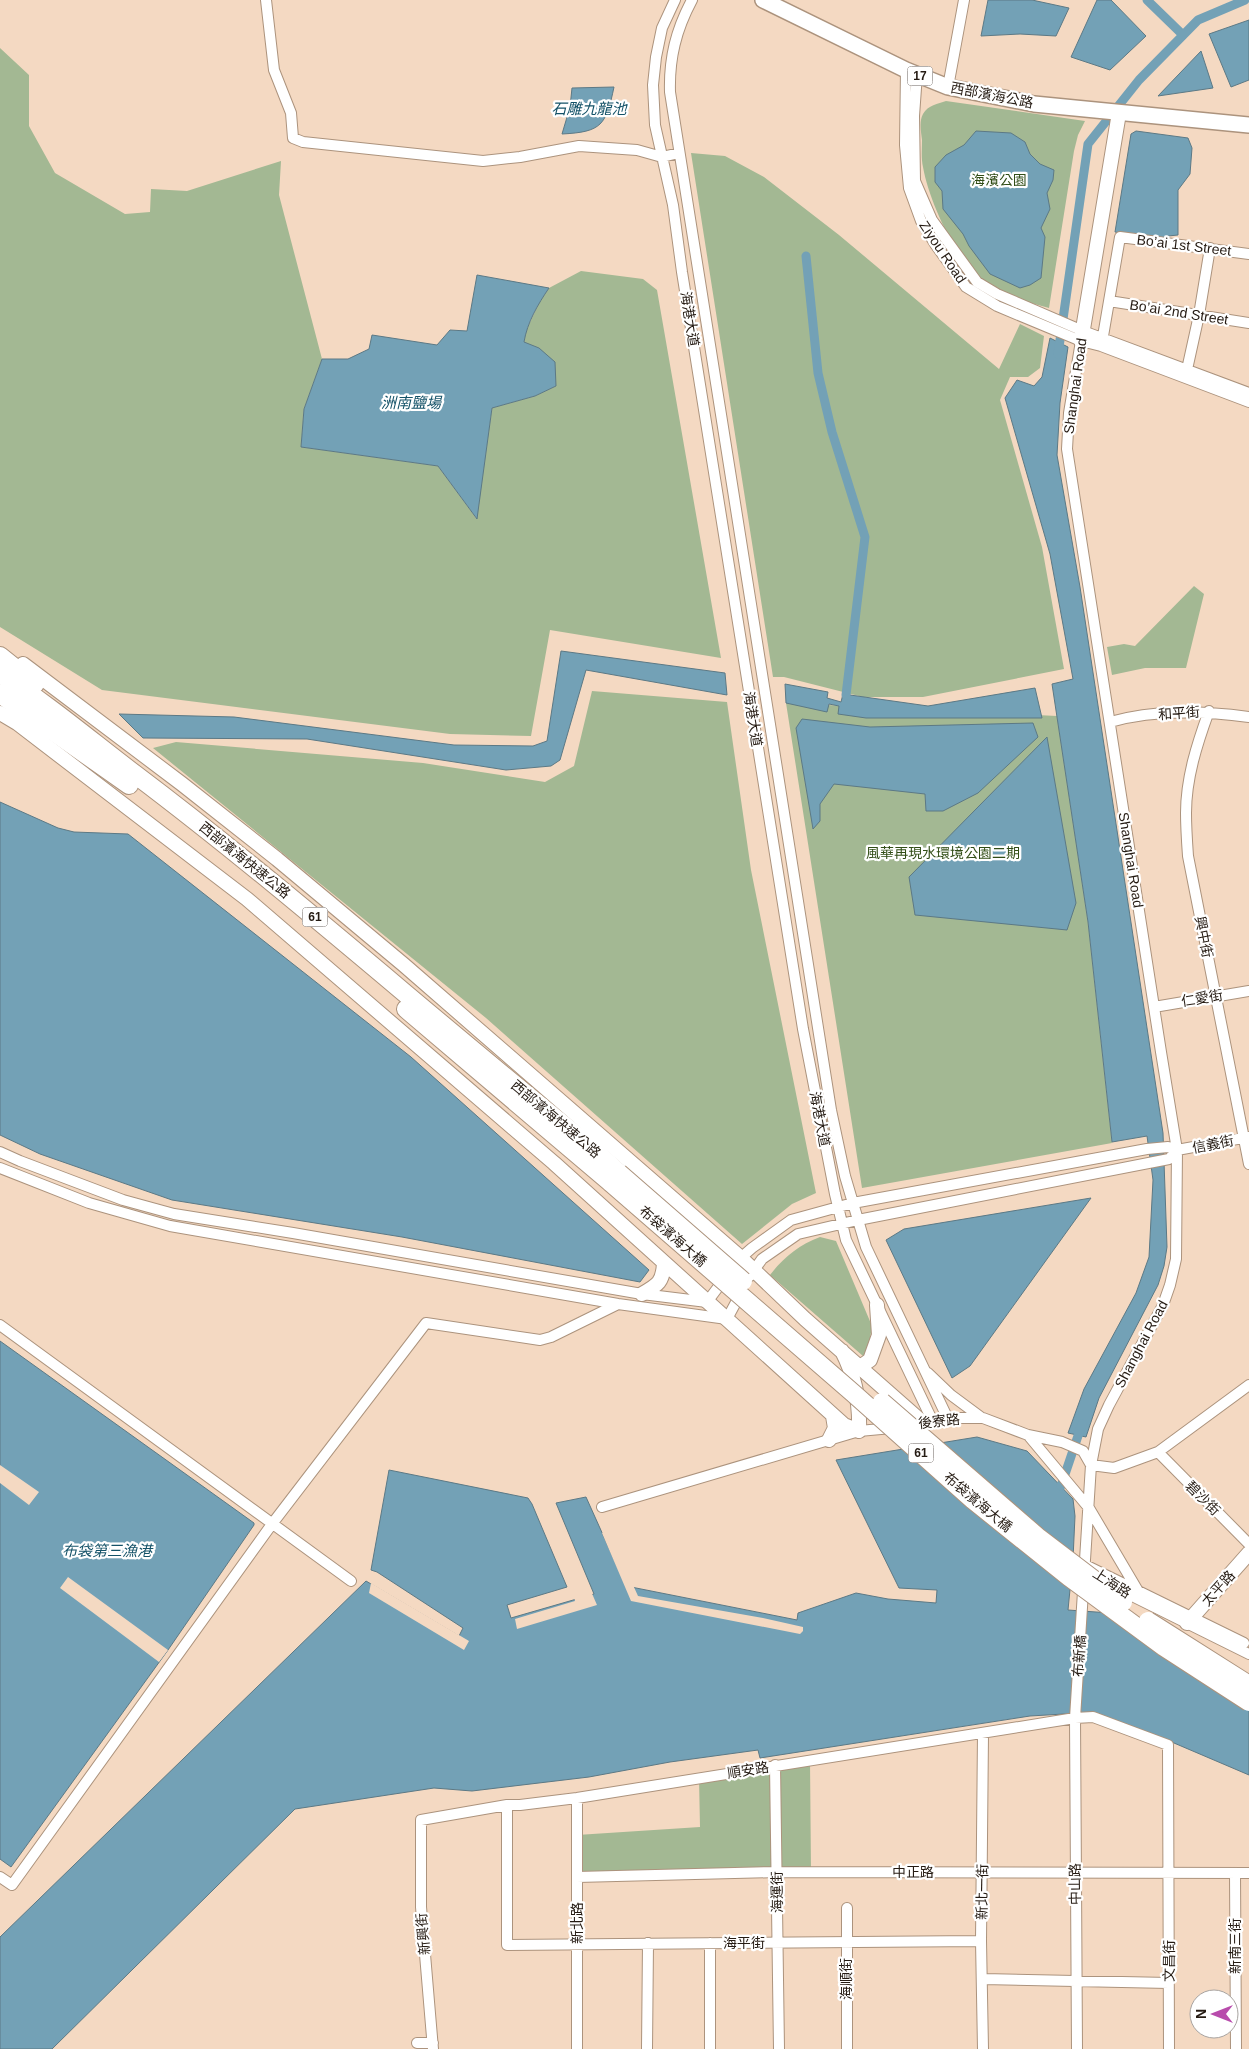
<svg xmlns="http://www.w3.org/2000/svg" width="1249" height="2049" font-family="Arial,'Noto Sans TC',sans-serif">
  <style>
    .green { fill: #a3b893 }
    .water { fill: #73a1b6; stroke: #5c7985 }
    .pier { fill: #f4d9c2 }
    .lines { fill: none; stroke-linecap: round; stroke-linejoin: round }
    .canal { stroke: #73a1b6; stroke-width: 9 }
    .street-casing { stroke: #ac937d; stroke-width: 12 }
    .secondary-casing { stroke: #ac937d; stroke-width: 16 }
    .primary-casing { stroke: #ac937d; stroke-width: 18 }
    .highway-casing { stroke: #ac937d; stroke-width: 20 }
    .street { stroke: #fff; stroke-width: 10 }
    .secondary { stroke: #fff; stroke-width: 14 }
    .primary { stroke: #fff; stroke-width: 15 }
    .highway { stroke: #fff; stroke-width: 18 }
    .highway-bridge-casing { stroke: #ac937d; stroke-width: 20; stroke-linecap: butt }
    .highway-bridge { stroke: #fff; stroke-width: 18 }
    .labels { text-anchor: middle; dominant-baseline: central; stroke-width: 4.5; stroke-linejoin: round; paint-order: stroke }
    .shield { fill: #fff; stroke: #665f5a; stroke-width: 1 }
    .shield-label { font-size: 12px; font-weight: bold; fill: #251b13 }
    .street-label { font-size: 14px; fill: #251b13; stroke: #fff }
    .park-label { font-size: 14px; fill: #314d16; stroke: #fff }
    .water-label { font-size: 15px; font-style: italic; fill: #145268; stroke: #fff }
  </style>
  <rect width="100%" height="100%" fill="#f4d9c2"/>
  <!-- green -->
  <path class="green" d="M0,48L29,75V126L55,173L125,214L150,212L151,189L187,191L281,161L279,195L322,359L304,409L301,447L438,466L476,518L492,408L535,396L556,386L539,348L524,343L525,333L539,303L549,288L581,271L643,279L657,290L721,658L550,630L531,736L450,734L102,690L0,627Z
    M946,101L1085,121L1078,135L1074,151L1049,308C1027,302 1001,295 982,280C955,258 929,201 923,167C921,158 922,149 922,140C921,132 919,121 923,114C928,105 938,104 946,101Z
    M691,153L725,156L764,177L839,235L999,369L1020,324L1044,336L1040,368L1028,377H1010L1000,400L1042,547L1064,669L923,697H863L784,677H773Z
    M1194,586L1204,594L1186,668H1145L1112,675L1107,647L1124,644L1135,646Z
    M592,691L727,702L751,870L816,1193L792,1204L742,1244L486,1018L153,748L176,742L423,763L545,782L574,766Z
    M786,703L1057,716L1088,922L1112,1143L862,1188Z
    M820,1237L836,1241L872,1326L868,1351L863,1356L770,1275C784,1257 799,1245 820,1237Z
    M810,1760L811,1872L577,1877V1835L700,1827L699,1778Z"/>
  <!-- water -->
  <path class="water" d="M988,0H1032L1069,8L1056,36L1020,34L981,36Z
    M1097,0H1111L1146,36L1110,70L1071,57Z
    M1249,20V80L1231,87L1209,34Z
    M1201,51L1213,88L1158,96Z
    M614,87C606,125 602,132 562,134L570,107L572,88Z
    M976,131L1011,133L1025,142L1030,154L1040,164L1054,170L1053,180L1047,193L1050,209L1041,228L1045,237L1041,278L1030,285L1020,288L990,274L969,246L963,234L943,209L942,191L935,182V167L946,155L964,145Z
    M1136,131L1188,138L1192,148L1190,174L1178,190V235L1168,236L1166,241L1115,232L1131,134Z
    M477,275L549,288C538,304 527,323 524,342L539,348L555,362L556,386L535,396L492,408L477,519L438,466L301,447L304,409L322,359H348L369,349L372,335L437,345L450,330L467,331Z
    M1050,338L1068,347L1060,403L1057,455L1080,587L1163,1133L1167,1247L1164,1266L1158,1285L1099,1398L1086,1437L1068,1433L1084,1389L1136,1293L1149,1257L1153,1180L1147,1136L1112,1142L1088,922L1052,684L1073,679L1050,554L1005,398L1017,380L1034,386L1042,377Z
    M561,651L725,673L727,695L586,670L560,760L551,766L506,770L307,739L143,738L119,714L234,717L454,745L533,746L547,741Z
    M785,684L828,692L827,698L841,702L843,694L928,706L1035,688L1042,718H866L838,714L839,706L829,704L827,712L786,703Z
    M802,719L870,727L1033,723L1038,737L978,793L943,811H926L925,794L834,784L820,804V821L813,829L796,728Z
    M1047,737L1076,903L1067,930L915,915L909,877Z
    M0,802L58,828L74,832L128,834L411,1057L649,1270L640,1282L402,1237L172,1200L40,1154L0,1135Z
    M1091,1198L970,1366L952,1378L886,1240L904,1229Z
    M0,1341L254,1523V1525L168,1650L11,1867L0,1859Z
    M977,1437L1027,1451L1073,1499L1075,1516L1073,1559L1068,1610L1124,1614L1249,1683V1775L1174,1743L1093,1717L1064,1714L1030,1716L760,1758L758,1750L670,1762L589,1777L472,1791L434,1788L295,1809L52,2049H0V1937L366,1581L459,1636L463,1628L377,1572L371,1570L389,1470L528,1498L532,1504L567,1587L507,1605L511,1618L594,1594L556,1503L586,1497L626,1586L797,1620L798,1613L856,1593L888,1599L936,1603L937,1590L899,1588L836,1460Z"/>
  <!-- pier -->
  <path class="pier" d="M0,1465L39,1492L29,1505L0,1483Z
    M560,1520L597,1605L517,1629L515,1619L575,1601L574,1597L590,1592Z
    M604,1532L627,1583L633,1585L638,1596L763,1618L803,1627V1631L800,1634L631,1601L602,1533Z
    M68,1577L168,1650L159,1662L60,1588Z
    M371,1583L469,1641L464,1650L369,1593Z"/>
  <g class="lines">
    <!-- canal -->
    <path class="canal" d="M1147,0L1183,35
      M806,256L818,373L832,432L865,537L846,695
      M1058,354L1088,144L1139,80L1198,20L1245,0
      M1061,1486L1082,1424"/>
    <defs>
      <path id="street" d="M266,0L274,70L291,113L293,138L303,142L483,161L520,157L579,146L637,150L662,157L679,153
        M675,0L662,28L656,57L653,85L655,125L673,205L682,272L803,1029L835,1194L846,1240L933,1422
        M692,0C676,30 669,58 670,92L831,1110L845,1176L866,1247L948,1419
        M906,70L905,145L909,188L921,221L935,244L966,287L997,306L1081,341L1101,346L1249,402
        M917,74L914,116L915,181L932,220L977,282L997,294L1083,331L1249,393
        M948,87L964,0
        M1109,301L1249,323
        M1102,342L1120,237L1249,254
        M1186,374L1199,315L1210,248
        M1209,711C1197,744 1186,778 1186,813C1186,828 1187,842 1188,856L1249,1164
        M1110,722C1155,709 1203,711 1249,717
        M1154,1007L1249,991
        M1177,1150L1249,1137
        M0,1152L20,1161L123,1200L174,1214L293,1233L642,1294L707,1302L725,1278
        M0,1168L89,1203L170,1226L618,1304L727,1319L742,1291
        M736,1262L752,1248L791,1220L853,1203L1147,1149L1168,1147L1177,1150
        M750,1276L762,1259L798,1234L858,1220L1169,1159L1177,1150
        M0,1325L351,1581
        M928,1373L951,1395L982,1418
        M943,1420L961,1418H983L1028,1435L1062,1442L1083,1451L1091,1465L1114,1468L1158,1452L1249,1385
        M1028,1435L1089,1508L1138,1591
        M1158,1452L1249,1544
        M602,1507L859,1431L892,1428
        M1085,1565L1244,1643
        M1116,1588L1249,1654
        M775,1765L779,2049
        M507,1805V1945L981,1941
        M1235,1873L1236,2049
        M0,1877L12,1885L272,1524L426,1323L540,1340L551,1337L618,1304
        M577,1877L777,1872L1249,1873
        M710,1943V2049
        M983,1979L1169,1983
        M417,2043H433
        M433,2049L421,1907V1820L507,1805H520L577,1798L1075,1718L1093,1717L1168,1745L1169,2049
        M577,2049V1798
        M647,2049L648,1943
        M847,2049V1908
        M983,2049L981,1941L983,1734
        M1077,2049L1075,1718L1091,1465L1098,1429L1109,1405L1163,1305L1170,1285L1176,1259L1177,1150L1161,1052L1067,449L1069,413L1081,341"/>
      <path id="secondary" d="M1081,341L1119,113
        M23,664L182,784L277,859L404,965L740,1257L805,1319L922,1422
        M0,713L17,723L247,899L554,1163L844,1425L859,1431C860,1403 855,1376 842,1351
        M642,1294C658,1285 663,1282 664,1263
        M860,1367L870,1360L879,1335L877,1305
        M829,1440L835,1428L833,1416
        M1187,1623L1249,1553"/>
      <path id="primary" d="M763,0L906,70L948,87L1034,104L1249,125"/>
      <path id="highway" d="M0,656L35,684
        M0,674C48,704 91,741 136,775C291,892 435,1022 586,1143L619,1173
        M0,694L129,785
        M406,1009L611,1183"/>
    </defs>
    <!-- street casing -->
    <use href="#street" class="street-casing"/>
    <!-- secondary casing -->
    <use href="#secondary" class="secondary-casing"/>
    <!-- primary casing -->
    <use href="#primary" class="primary-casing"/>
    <!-- highway casing -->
    <use href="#highway" class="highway-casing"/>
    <!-- street -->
    <use href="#street" class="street"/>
    <!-- secondary -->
    <use href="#secondary" class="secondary"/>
    <!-- primary -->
    <use href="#primary" class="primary"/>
    <!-- highway -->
    <use href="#highway" class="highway"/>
    <defs>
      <path id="highway-bridge" d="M619,1173L743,1281
        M611,1183L853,1393L973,1500L1069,1577L1164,1647L1249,1702
        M882,1402L1039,1538L1123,1602
        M1148,1621L1249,1685"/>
    </defs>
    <!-- highway-bridge casing -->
    <use href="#highway-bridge" class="highway-bridge-casing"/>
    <!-- highway-bridge -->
    <use href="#highway-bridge" class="highway-bridge"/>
  </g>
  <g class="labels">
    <!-- shield labels -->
    <g class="shield">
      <rect x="907.5" y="66.5" width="25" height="19" rx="4"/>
      <rect x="302.5" y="907.5" width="25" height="19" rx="4"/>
      <rect x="908.5" y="1443.5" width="25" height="19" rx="4"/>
    </g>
    <g class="shield-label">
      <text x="920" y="76">17</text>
      <text x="315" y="917">61</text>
      <text x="921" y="1453">61</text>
    </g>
    <!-- street labels -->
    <g class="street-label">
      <text transform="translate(992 95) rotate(11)">西部濱海公路</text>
      <text transform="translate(1184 245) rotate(7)">Bo’ai 1st Street</text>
      <text transform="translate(943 252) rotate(56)">Ziyou Road</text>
      <text transform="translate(1179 312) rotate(9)">Bo’ai 2nd Street</text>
      <text transform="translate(690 319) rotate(81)">海港大道</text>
      <text transform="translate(1075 386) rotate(-82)">Shanghai Road</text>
      <text transform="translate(1179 713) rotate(-4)">和平街</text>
      <text transform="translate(753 719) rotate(81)">海港大道</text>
      <text transform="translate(245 860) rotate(39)">西部濱海快速公路</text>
      <text transform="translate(1131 860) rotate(81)">Shanghai Road</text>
      <text transform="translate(1204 937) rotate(79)">興中街</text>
      <text transform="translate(1202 998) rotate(-9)">仁愛街</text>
      <text transform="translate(556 1119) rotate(40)">西部濱海快速公路</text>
      <text transform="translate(820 1119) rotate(79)">海港大道</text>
      <text transform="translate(1213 1144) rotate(-11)">信義街</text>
      <text transform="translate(673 1236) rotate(41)">布袋濱海大橋</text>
      <text transform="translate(1141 1344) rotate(-62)">Shanghai Road</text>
      <text transform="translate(939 1421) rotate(-6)">後寮路</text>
      <text transform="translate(1203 1498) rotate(45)">碧沙街</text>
      <text transform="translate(978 1502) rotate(40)">布袋濱海大橋</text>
      <text transform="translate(1112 1583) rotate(33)">上海路</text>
      <text transform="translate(1218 1588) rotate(-48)">太平路</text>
      <text transform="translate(1079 1656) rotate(-86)">布新橋</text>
      <text transform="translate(748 1770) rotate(-9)">順安路</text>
      <text x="913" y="1872">中正路</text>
      <text transform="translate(1075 1884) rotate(-91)">中山路</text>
      <text transform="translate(777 1892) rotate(-91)">海運街</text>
      <text transform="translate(982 1892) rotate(-89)">新北一街</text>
      <text transform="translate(577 1923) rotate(-90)">新北路</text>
      <text transform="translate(423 1934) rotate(-95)">新興街</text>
      <text x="744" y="1943">海平街</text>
      <text transform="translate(1235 1946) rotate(-90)">新南三街</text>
      <text transform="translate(1169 1961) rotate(-89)">文昌街</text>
      <text transform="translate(846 1979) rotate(-90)">海順街</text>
    </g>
    <!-- park labels -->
    <g class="park-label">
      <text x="999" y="180">海濱公園</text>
      <text x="943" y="853">風華再現水環境公園二期</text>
    </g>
    <!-- water labels -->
    <g class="water-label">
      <text x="589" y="108">石雕九龍池</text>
      <text x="411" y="402">洲南鹽場</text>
      <text x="107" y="1550">布袋第三漁港</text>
    </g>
  </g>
  <!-- north arrow -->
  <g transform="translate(1214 2014) rotate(270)"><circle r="24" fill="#ffffff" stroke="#a8a4a1"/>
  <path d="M0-4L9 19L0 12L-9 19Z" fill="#b84cac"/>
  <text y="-8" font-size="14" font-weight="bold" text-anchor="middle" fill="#251b13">N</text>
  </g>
</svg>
